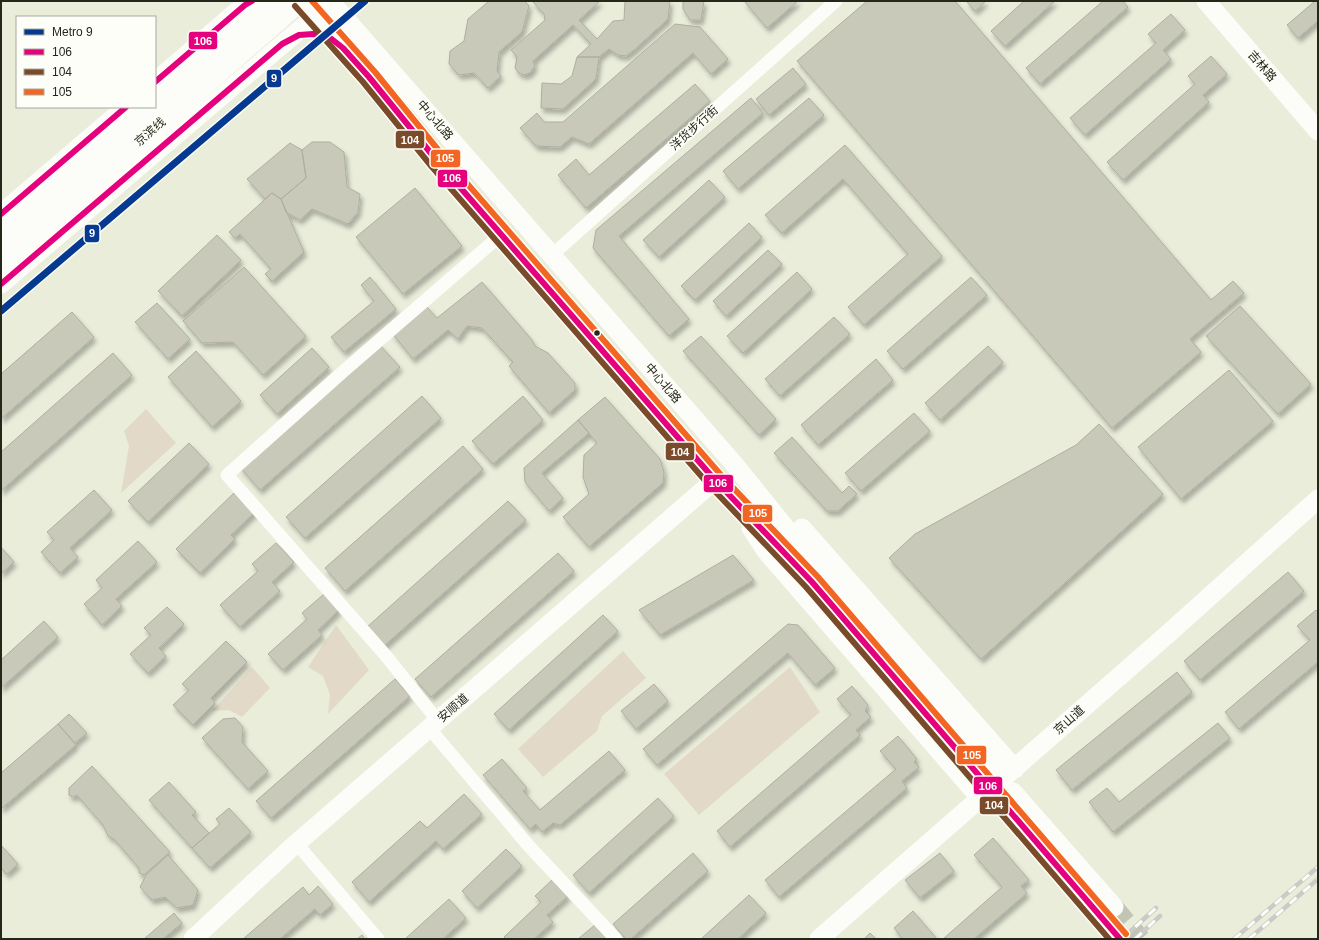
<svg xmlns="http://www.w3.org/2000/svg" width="1319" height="940" font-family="Arial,'Noto Sans SC',sans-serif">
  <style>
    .green { fill: #e2d9c8 }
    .building { fill: #c9c9ba; stroke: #afaea0; filter: url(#shadow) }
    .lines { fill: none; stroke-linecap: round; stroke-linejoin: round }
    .secondary-tunnel { stroke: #c2c5b4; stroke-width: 19; stroke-dasharray: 19 10; stroke-linecap: butt }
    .street { stroke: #fcfcf9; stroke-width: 13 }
    .secondary { stroke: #fcfcf9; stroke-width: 19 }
    .highway { stroke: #fcfcf9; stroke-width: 22 }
    .rail-casing { stroke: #cacbc6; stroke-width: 4.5 }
    .rail { stroke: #fdfef7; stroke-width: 3; stroke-dasharray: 9; stroke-linecap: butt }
    .bus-1-casing { stroke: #fdfef7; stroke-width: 9 }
    .bus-2-casing { stroke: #fdfef7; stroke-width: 9 }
    .bus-3-casing { stroke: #fdfef7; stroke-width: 9 }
    .bus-1 { stroke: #e5007d; stroke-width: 6 }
    .bus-2 { stroke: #7a4b2a; stroke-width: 6 }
    .bus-3 { stroke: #f26522; stroke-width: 6 }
    .metro-1-casing { stroke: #fdfef7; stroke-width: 10 }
    .metro-1 { stroke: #063a91; stroke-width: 7 }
    .bus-dot { fill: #25271b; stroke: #fdfef7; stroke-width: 1.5 }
    .labels { text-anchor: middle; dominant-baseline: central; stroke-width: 3; stroke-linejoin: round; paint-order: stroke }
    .street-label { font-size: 12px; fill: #25271b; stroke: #fdfef7 }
    .line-badge { stroke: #fdfef7; stroke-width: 1.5 }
    .badge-label { font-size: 11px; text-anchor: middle; font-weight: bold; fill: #fff }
  </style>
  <defs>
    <filter id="shadow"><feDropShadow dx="2.5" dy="4.5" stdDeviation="2" flood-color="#0004"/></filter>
  </defs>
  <rect width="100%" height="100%" fill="#e9edda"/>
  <!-- green -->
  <path class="green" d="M146,409L176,443L121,493L129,446L124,431Z
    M336,625L369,670L328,714L330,695L323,676L308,667Z
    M623,651L646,678L602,716L597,731L543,777L518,749Z
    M252,667L270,688L242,717L229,710L212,711Z
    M790,667L820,712L699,815L664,774Z"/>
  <!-- building -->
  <path class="building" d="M489,1H525L529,6L522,32L499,52L497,71L501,76L488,88L474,73L459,75L449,64L450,51L464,41L468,19Z
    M532,1H600L579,20L597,39L613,21L624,20L625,1H670L668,19L634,50L626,56L618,55L609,49L599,57H577L591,44L573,25L533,61L535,66L530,73L524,75L519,73L515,68L517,57L511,50L545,20L544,14Z
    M683,1H704L701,20H690L683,9Z
    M744,1H798L767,28Z
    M867,1H955L1211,300L1233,281L1244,293L1190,339L1201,352L1112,428L797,61Z
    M966,1H986L975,11Z
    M1024,1H1055L1005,46L991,31Z
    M1103,1H1123L1128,7L1040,84L1026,68Z
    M1315,1H1318V21L1298,38L1287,25Z
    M1171,14L1185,30L1163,50L1171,59L1085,135L1070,118L1156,43L1148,34Z
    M675,24L700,27L728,59L711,74L693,53L589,144L572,137L560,147L536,146L520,128L537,113L544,122H563Z
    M1211,56L1227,74L1203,95L1209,102L1123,180L1107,162L1195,84L1188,76Z
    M577,57H599L596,79L563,109L541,108L542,83L561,84L572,76Z
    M793,68L806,84L769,115L756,99Z
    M695,84L710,101L586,208L558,175L576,159L589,175Z
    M751,98L763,113L619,236L689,319L669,336L593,248L596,230Z
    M809,98L824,115L738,189L723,171Z
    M312,142H330L344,152L347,187L360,194L358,212L348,224L312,209L300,220L286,212L281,199L306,178L302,150Z
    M290,143L302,150L306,178L281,199L272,193L265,199L247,179Z
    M845,145L942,256L864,325L848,307L908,254L843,179L782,233L765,215Z
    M709,180L725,197L659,257L643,240Z
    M415,188L462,246L403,294L356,237Z
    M272,193L281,199L304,252L272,281L265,274L271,269L240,234L235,238L229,232Z
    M749,223L762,237L695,300L681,286Z
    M217,235L241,260L182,316L158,291Z
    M768,250L782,264L726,316L713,301Z
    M244,267L306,336L263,375L233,342L202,343L183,321Z
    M797,272L812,289L743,353L727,336Z
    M370,277L396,309L344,352L331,337L374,301L361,285Z
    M971,277L987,295L903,369L887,351Z
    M482,282L532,340L535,346L548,353L575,383V390L549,413L509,366L513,362L482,328L467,326L458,339L448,330L413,359L392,333L425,305L437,318Z
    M157,303L190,339L168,359L135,322Z
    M1240,306L1311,384L1278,414L1206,336Z
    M72,312L94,337L1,419V374Z
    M834,317L850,334L780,396L765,379Z
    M701,336L776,419L759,435L683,351Z
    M379,344L400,367L260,490L240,467Z
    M988,346L1003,362L940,420L925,403Z
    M312,348L329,367L277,414L260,395Z
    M196,351L241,401L212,427L168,377Z
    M113,353L132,375L1,491V452Z
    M876,359L893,380L818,445L801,425Z
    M1229,370L1273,421L1181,499L1138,447Z
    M422,396L441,418L305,538L286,517Z
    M523,396L543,420L493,464L472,441Z
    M605,397L660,459L664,472L663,483L589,547L563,517L589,494L583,477L584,455L597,443L578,420Z
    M914,413L930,431L861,491L845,473Z
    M578,420L589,433L542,473L563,498L549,511L525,482L524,468Z
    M1099,424L1163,494L981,659L889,558L915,534L1076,445Z
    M792,437L842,493L849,486L857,494L838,511H827L774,453Z
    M189,443L209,464L148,522L128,501Z
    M463,446L483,469L345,591L325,568Z
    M94,490L112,510L70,548L78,557L60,573L41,552L54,540L47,532Z
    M235,492L255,512L231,535L235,539L200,573L176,549Z
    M508,501L526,520L384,646L367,627Z
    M138,541L157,562L116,599L122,606L102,625L84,604L102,588L96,580Z
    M276,543L294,562L272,582L280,591L240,627L220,605L258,571L252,564Z
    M1,547L14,562L1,574Z
    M558,553L574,571L431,697L415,679Z
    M733,555L754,580L660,635L639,610Z
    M1288,572L1304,591L1200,680L1184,661Z
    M324,594L339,610L318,630L322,635L283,670L268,654L307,619L302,613Z
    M167,607L184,624L159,648L166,656L148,673L130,654L151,635L144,628Z
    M1316,610L1318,612V662L1239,729L1225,712L1310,640L1297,626Z
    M603,615L618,631L509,730L494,714Z
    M44,621L58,637L1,688V660Z
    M788,624L798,625L835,668L815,685L788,653L657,765L643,749Z
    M226,641L247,662L211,698L215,703L193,725L173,705L189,690L182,684Z
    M1177,672L1192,692L1072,790L1056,770Z
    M395,679L410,696L271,818L256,801Z
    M654,684L668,701L636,729L621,711Z
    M852,686L868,705L865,711L871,717L856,730L860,735L730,847L717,831L851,715L837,699Z
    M69,714L87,733L75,743L58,724Z
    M235,718L243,727L242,742L268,771L248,789L202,738L223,719Z
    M1218,723L1230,738L1113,832L1089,802L1107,788L1119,802Z
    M58,724L76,745L1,809V773Z
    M898,736L917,759L914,762L919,767L902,781L907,788L779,897L765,880L896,769L880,751Z
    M609,751L625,770L560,825L553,823L542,832L536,824L530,829L483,775L502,759L527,788L523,791L540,810Z
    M92,766L170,852L144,875L139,873V868L114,839L108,836L103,825L77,795L73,797L69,795V788Z
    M169,782L196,812L192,815L209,833L192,848L149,800Z
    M464,794L482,814L443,849L436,841L369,902L352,882L420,821L427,828Z
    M658,798L674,816L589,893L573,875Z
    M229,808L251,832L210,868L192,848L220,824L216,819Z
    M993,838L1029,880L1021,886L1027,893L974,939H943L1002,887L974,855Z
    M1,845L18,864L7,874L1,868Z
    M506,849L522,866L477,908L462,891Z
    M693,853L708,871L631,939H626L613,924Z
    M940,853L954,871L920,898L905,880Z
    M168,855L198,890L193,905L177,908L165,897L152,900L140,887L146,875Z
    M553,879L568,896L547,915L553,922L534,939H506L504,937L541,902L535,896Z
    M318,886L333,904L320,915L315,909L280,939H243L303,887L309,895Z
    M749,895L766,913L738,939H701Z
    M449,899L466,918L443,939H405Z
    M913,911L937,939H903L894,928Z
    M174,913L182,923L163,939H144Z
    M596,924L608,939H578Z
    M870,933L876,939H864Z
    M362,935L365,939H357Z"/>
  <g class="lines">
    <!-- secondary-tunnel -->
    <path class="secondary-tunnel" d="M1114,907L1141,939
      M1102,918L1120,939"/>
    <!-- street -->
    <path class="street" d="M552,255L836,1
      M438,721L387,657L227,475L346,369L502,234
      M429,728L528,845L616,939
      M297,844L378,939"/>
    <!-- secondary -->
    <path class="secondary" d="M301,1L369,77L438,162L715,480L812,582L981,777
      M330,1L734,464L822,573L993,767
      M1206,1L1318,131
      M155,82L249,1
      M1,214L126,107
      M1,284L324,9
      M751,528L766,551L981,799
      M802,528L1015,769
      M1013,792L1114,907
      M1001,801L1102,918
      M193,939L290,849L715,480
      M819,939L1169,633L1318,499"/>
    <!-- highway -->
    <path class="highway" d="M155,105L274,1
      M1,239L152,107
      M1,262L299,1"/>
    <defs>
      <path id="rail" d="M1122,939L1156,908
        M1135,939L1160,916
        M1234,939L1318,867
        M1249,939L1318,879"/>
    </defs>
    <!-- rail casing -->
    <use href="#rail" class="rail-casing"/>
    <!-- rail -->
    <use href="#rail" class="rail"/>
    <defs>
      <path id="bus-1" d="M155,82L245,5L252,1
        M1,214L126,107
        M1,284L282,44L299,35L313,34L329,37L343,48L369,77L438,162L715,480L812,582L1120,939"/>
      <path id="bus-2" d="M295,6L363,82L432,167L709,485L806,587L1109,939"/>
      <path id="bus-3" d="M312,1L375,72L444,157L721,475L818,577L1126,934"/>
    </defs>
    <!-- bus-1 casing -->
    <use href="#bus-1" class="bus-1-casing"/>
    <!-- bus-2 casing -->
    <use href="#bus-2" class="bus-2-casing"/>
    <!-- bus-3 casing -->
    <use href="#bus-3" class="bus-3-casing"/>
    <!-- bus-1 -->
    <use href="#bus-1" class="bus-1"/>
    <!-- bus-2 -->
    <use href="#bus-2" class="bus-2"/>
    <!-- bus-3 -->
    <use href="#bus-3" class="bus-3"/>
    <defs>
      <path id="metro-1" d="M1,311L365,1"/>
    </defs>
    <!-- metro-1 casing -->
    <use href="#metro-1" class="metro-1-casing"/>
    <!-- metro-1 -->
    <use href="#metro-1" class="metro-1"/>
  </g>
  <!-- markers -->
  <circle class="bus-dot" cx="597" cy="333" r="3.5"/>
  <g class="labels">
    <!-- street labels -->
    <g class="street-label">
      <text transform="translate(1262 66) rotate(49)">吉林路</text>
      <text transform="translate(435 120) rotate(49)">中心北路</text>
      <text transform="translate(694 128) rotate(-42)">洋货步行街</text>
      <text transform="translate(150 132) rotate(-41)">京滨线</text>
      <text transform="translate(663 383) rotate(49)">中心北路</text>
      <text transform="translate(453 708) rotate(-41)">安顺道</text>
      <text transform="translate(1069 720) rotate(-42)">京山道</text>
    </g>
  </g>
  <g class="line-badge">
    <rect x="188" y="31" width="30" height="19" rx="4" fill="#e5007d"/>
    <rect x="266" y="69" width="16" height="19" rx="4" fill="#063a91"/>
    <rect x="395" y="130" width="30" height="19" rx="4" fill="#7a4b2a"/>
    <rect x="430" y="149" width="31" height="19" rx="4" fill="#f26522"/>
    <rect x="437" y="169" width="31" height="19" rx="4" fill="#e5007d"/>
    <rect x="84" y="224" width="16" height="19" rx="4" fill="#063a91"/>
    <rect x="665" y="442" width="30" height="19" rx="4" fill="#7a4b2a"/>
    <rect x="703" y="474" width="31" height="19" rx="4" fill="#e5007d"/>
    <rect x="742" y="504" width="31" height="19" rx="4" fill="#f26522"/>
    <rect x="956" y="745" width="31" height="20" rx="4" fill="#f26522"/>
    <rect x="973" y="776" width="30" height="19" rx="4" fill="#e5007d"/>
    <rect x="979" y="796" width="30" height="19" rx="4" fill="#7a4b2a"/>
  </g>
  <g class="badge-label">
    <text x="203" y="45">106</text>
    <text x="274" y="82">9</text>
    <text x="410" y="144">104</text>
    <text x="445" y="162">105</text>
    <text x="452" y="182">106</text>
    <text x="92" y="237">9</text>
    <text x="680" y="456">104</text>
    <text x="718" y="487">106</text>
    <text x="758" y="517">105</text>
    <text x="972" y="759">105</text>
    <text x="988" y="790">106</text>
    <text x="994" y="809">104</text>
  </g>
  <!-- border -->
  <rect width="1319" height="940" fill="none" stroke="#25271b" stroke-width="4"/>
  <!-- legend -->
  <rect x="16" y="16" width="140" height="92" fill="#fdfef7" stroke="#a7a89f"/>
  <rect x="24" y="29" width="20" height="6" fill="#063a91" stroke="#a7a89f"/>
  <text x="52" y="36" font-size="12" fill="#25271b">Metro 9</text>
  <rect x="24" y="49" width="20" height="6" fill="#e5007d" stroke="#a7a89f"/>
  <text x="52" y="56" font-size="12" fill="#25271b">106</text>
  <rect x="24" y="69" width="20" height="6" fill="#7a4b2a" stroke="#a7a89f"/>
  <text x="52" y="76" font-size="12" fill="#25271b">104</text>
  <rect x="24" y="89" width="20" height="6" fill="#f26522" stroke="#a7a89f"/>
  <text x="52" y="96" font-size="12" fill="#25271b">105</text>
</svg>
